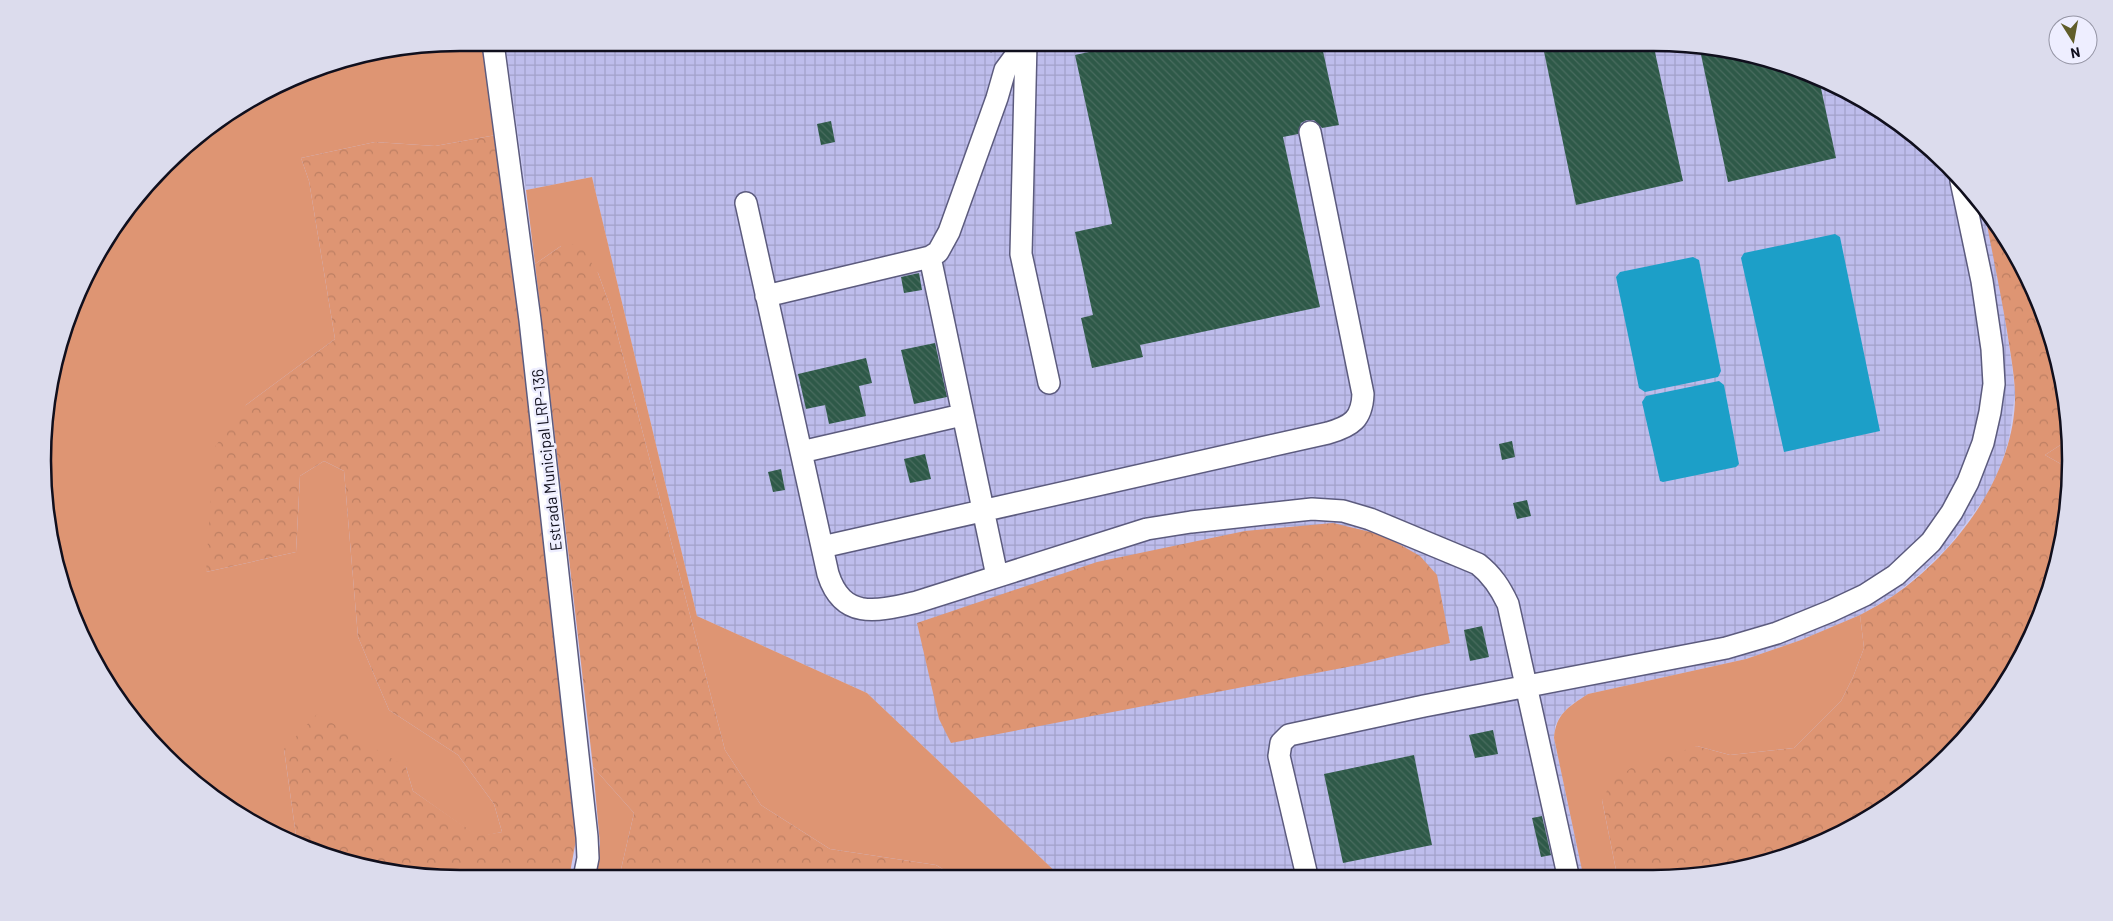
<svg xmlns="http://www.w3.org/2000/svg" width="2113" height="921" font-family="Barlow,sans-serif">
  <style>
    .industrial { fill: url(#industrial-grid) }
    .green { fill: #de9573 }
    .forest { fill: url(#forest-crowns) }
    .water { fill: #1c9fc8 }
    .building { fill: url(#building-back-hatch) }
    .lines { fill: none; stroke-linecap: round; stroke-linejoin: round }
    .minor-casing { stroke: #5c5b7e; stroke-width: 24 }
    .path { stroke: #7e7d9b; stroke-width: 3; stroke-dasharray: 1 4; stroke-linecap: butt }
    .minor { stroke: #fff; stroke-width: 21 }
    .labels { text-anchor: middle; dominant-baseline: central; stroke-width: 5; stroke-linejoin: round; paint-order: stroke }
    .street-label { font-size: 16px; fill: #100f1d; stroke: #eef }
    .rim { fill: none; stroke: #100f1d; stroke-width: 2.5 }
  </style>
  <defs>
    <pattern id="industrial-grid" width="8" height="8" patternUnits="userSpaceOnUse" patternTransform="scale(1.25)"><rect width="8" height="8" fill="#bebdec"/><path d="M0 4h8M4 0v8" fill="none" stroke="#a2a1ca"/></pattern>
    <pattern id="forest-crowns" width="20" height="18" patternUnits="userSpaceOnUse" patternTransform="scale(1.25)"><rect width="20" height="18" fill="#de9573"/><path d="M2 6a3 3 0 1 1 6 0M12 15a3 3 0 1 1 6 0" fill="none" stroke="#bd7f63"/></pattern>
    <pattern id="building-back-hatch" width="6" height="6" patternUnits="userSpaceOnUse" patternTransform="scale(1.25)"><rect width="6" height="6" fill="#2e5948"/><path d="M-1 5l2 2M0 0l6 6M5-1l2 2" fill="none" stroke="#496c5f"/></pattern>
  </defs>
  <rect width="100%" height="100%" fill="#cbcaf3"/>
  <!-- industrial -->
  <path class="industrial" d="M505,43H1653L1787,65L1862,99L1928,146L1983,204L1999,280L2012,365L2015,393L2009,439L2000,468L1985,498L1948,547L1921,573L1893,596L1860,615L1801,640L1746,659L1588,694L1572,704L1560,716L1555,726L1554,738L1583,875L1061,877L867,693L697,616L592,177L526,190Z"/>
  <!-- green -->
  <path class="green" d="M460,43H484L496,135L435,146L375,142L301,158L309,181L335,339L246,405L206,572L296,552L300,476L324,461L344,471L358,637L389,710L458,755L494,804L502,832L478,837L413,791L406,767L284,749L297,843L252,823L185,775L98,669L65,595L46,515L50,379L98,252L185,146L251,99L326,65Z
    M592,177L697,616L867,693L1061,877H956L936,865L830,849L761,805L725,750L610,306L598,273L561,246L535,264L526,190Z
    M2070,434L2068,468L2045,455L2065,442Z
    M1860,615L1864,648L1853,677L1841,701L1794,748L1730,755L1697,746L1602,800L1617,875H1583L1554,738C1556,714 1568,707 1588,694L1746,659L1801,640Z
    M593,767L634,813L619,878H595L600,844Z"/>
  <!-- forest -->
  <path class="forest" d="M496,135L519,321L576,840L569,878H460L326,856L297,843L284,749L317,714L406,767L413,791L478,836L502,832L494,804L458,755L389,710L358,637L344,471L324,461L300,476L296,552L206,572L214,448L246,405L335,339L309,181L301,158L375,142L435,146Z
    M1983,204L2028,276L2056,353L2070,433L2065,442L2045,455L2068,468L2067,515L2048,595L2000,693L1928,775L1837,836L1707,875H1617L1602,800L1611,783L1631,768L1697,746L1730,755L1794,748L1841,701L1853,677L1864,648L1860,615C1871,609 1882,603 1893,596C1957,552 2017,472 2015,392C2014,371 2010,351 2007,331C2000,289 1991,247 1983,204Z
    M579,243L598,273L610,306L725,750L761,805L830,849L936,865L956,877L619,878L634,813L593,767L535,264L561,246Z
    M1333,523L1383,535L1420,556L1437,575L1450,643L1358,665L951,743L939,719L917,623L1097,562L1245,531Z"/>
  <!-- water -->
  <path class="water" d="M1835,234L1840,237L1880,431L1784,452L1741,258L1744,253Z
    M1693,257L1699,260L1721,371L1718,377L1645,392L1639,388L1616,277L1620,272Z
    M1719,381L1724,385L1739,464L1736,467L1663,482L1660,481L1642,402L1646,396Z"/>
  <!-- building -->
  <path class="building" d="M1135,42H1321L1339,125L1322,128L1314,120H1307L1301,123L1298,134L1283,137L1320,307L1140,345L1143,357L1092,368L1081,318L1093,315L1075,232L1112,224L1075,55Z
    M1542,42L1653,43L1683,181L1576,205Z
    M1700,50L1787,65L1819,79L1836,158L1728,182Z
    M831,121L835,142L821,145L817,124Z
    M919,273L922,290L904,293L901,277Z
    M935,343L947,397L914,404L901,350Z
    M866,358L872,383L859,386L866,416L829,424L825,405L806,409L798,374Z
    M1512,441L1515,457L1502,460L1499,444Z
    M925,454L931,479L910,483L904,459Z
    M781,469L785,490L773,492L768,472Z
    M1527,500L1531,516L1517,519L1513,503Z
    M1482,626L1489,657L1470,661L1464,630Z
    M1493,730L1498,754L1475,758L1469,735Z
    M1414,755L1432,845L1343,863L1324,774Z
    M1542,816L1551,855L1541,857L1532,818Z"/>
  <g class="lines">
    <defs>
      <path id="minor" d="M493,43L530,320L587,837L588,858L584,878
        M1026,43L1021,254L1049,383
        M746,203L828,574C843,621 878,611 917,602L1147,529L1191,522L1312,509L1343,511L1370,519L1478,564C1492,575 1500,587 1508,604L1568,875
        M930,257L997,576
        M766,296L930,257L938,252L949,232L997,98L1005,70L1025,43
        M801,452L962,415
        M822,547L1328,433C1352,426 1362,419 1363,394L1310,132
        M1307,876L1279,756L1281,743L1289,735L1424,706L1726,648L1777,633L1831,611L1865,595L1896,575L1931,542L1952,512L1968,482L1983,443L1990,412L1994,384L1992,349L1982,281L1961,181"/>
    </defs>
    <!-- minor casing -->
    <use href="#minor" class="minor-casing"/>
    <!-- path -->
    <path class="path" d="M986,43L994,55"/>
    <!-- minor -->
    <use href="#minor" class="minor"/>
  </g>
  <g class="labels">
    <!-- street labels -->
    <g class="street-label">
      <text transform="translate(546 460) rotate(-96)">Estrada Municipal LRP-136</text>
    </g>
  </g>
  <!-- crop -->
  <path d="M0 0H2113V921H0ZM460 51H1653A409 409 0 0 1 2062 460V461A409 409 0 0 1 1653 870H460A409 409 0 0 1 51 461V460A409 409 0 0 1 460 51Z" fill="#dcdced" fill-rule="evenodd"/>
  <path class="rim" d="M460 51H1653A409 409 0 0 1 2062 460V461A409 409 0 0 1 1653 870H460A409 409 0 0 1 51 461V460A409 409 0 0 1 460 51Z"/>
  <!-- north arrow -->
  <g transform="translate(2073 40) rotate(169)"><circle r="24" fill="#eeeeff" stroke="#9595a5"/>
  <path d="M0-4L9 19L0 12L-9 19Z" fill="#605d29"/>
  <text y="-8" font-size="14" font-weight="bold" text-anchor="middle" fill="#100f1d">N</text>
  </g>
</svg>
